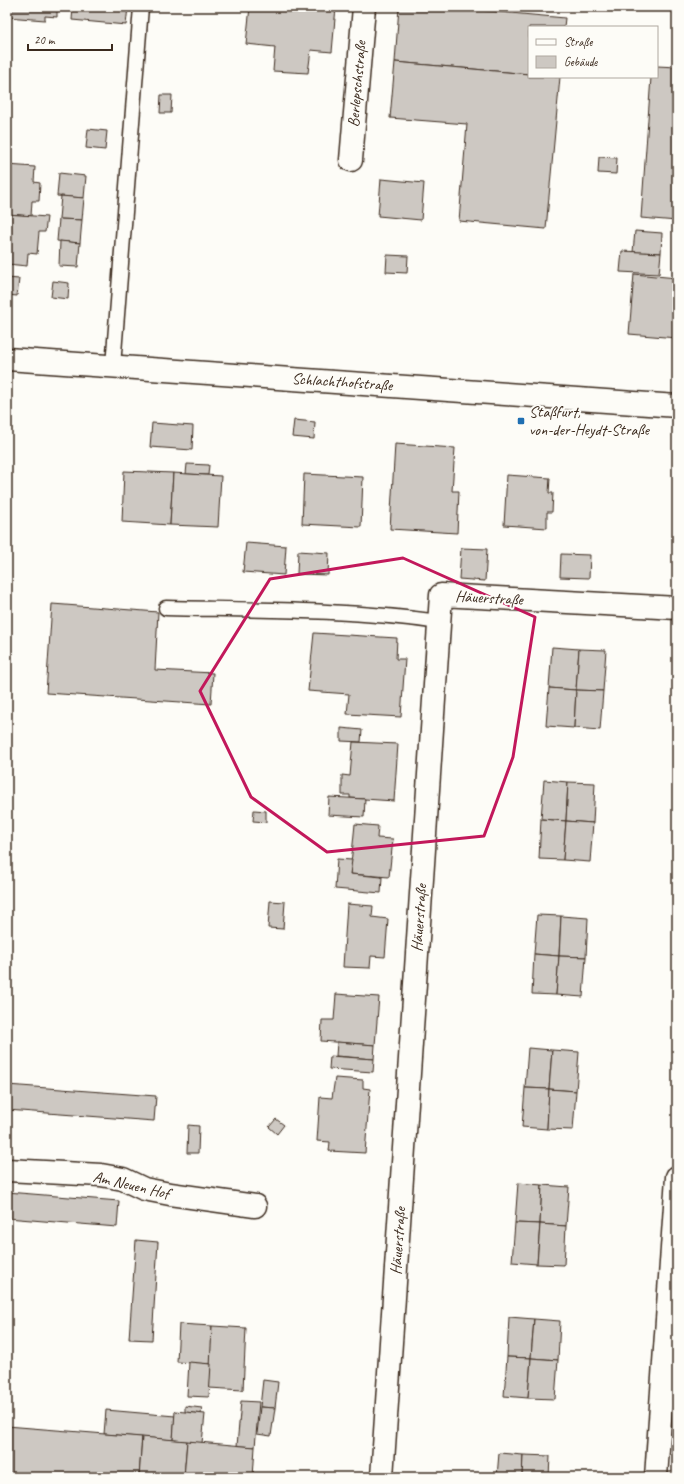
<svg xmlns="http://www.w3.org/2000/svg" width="684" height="1484" font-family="Caveat,sans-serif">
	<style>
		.building { fill: #cdc8c2; stroke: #3b2a1e }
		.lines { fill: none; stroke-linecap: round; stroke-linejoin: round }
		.lane-casing { stroke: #3b2a1e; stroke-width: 17 }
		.street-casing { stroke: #3b2a1e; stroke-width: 25 }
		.secondary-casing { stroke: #3b2a1e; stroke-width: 25 }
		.lane { stroke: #fdfcf7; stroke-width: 14 }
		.street { stroke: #fdfcf7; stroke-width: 22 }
		.secondary { stroke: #fdfcf7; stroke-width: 22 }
		.marked { fill: none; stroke: #c2185b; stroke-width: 3; stroke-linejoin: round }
		.poi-dot { fill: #1f6fb2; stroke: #fdfcf7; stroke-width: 1.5 }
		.labels { text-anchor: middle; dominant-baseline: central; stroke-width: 4; stroke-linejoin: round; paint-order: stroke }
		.street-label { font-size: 16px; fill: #3b2a1e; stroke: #fdfcf7 }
		.poi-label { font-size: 16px; fill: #3b2a1e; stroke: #fdfcf7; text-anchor: start }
	</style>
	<rect width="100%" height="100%" fill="#fdfcf7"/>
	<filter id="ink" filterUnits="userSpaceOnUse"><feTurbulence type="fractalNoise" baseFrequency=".025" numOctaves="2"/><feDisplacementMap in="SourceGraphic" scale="8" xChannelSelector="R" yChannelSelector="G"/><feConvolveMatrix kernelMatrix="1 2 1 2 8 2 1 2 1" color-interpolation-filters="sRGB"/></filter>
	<g filter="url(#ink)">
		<!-- building -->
		<g class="building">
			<polygon points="7,7 57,7 57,17 45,16 45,20 7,17"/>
			<polygon points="73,7 128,7 126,25 72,20"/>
			<polygon points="250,7 336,7 332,52 311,50 308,73 273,71 275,47 246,44"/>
			<polygon points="399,7 445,7 565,18 564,27 529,27 529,74 395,62"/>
			<polygon points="395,62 529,74 529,77 560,77 546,229 459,221 467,124 390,118"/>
			<polygon points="657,66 677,67 677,221 641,218 651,77 657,77"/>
			<polygon points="161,95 172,95 171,113 160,113"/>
			<polygon points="88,129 107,131 105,150 86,148"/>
			<polygon points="599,157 617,158 616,174 598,173"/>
			<polygon points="7,165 35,167 34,182 40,183 39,201 32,201 31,216 7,214"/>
			<polygon points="59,173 86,176 84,198 57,196"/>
			<polygon points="381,179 424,183 421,220 378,216"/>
			<polygon points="61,196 84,198 82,220 59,219"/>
			<polygon points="7,214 47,217 45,232 39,232 37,254 28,253 27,266 7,264"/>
			<polygon points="59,219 82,220 80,243 57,241"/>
			<polygon points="635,231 662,233 661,253 633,252"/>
			<polygon points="60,241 80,243 78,267 59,266"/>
			<polygon points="622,251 661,253 659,274 620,272"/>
			<polygon points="387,255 408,256 407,273 386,272"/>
			<polygon points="634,274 677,278 677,338 629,334"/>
			<polygon points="7,278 19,279 17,296 7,295"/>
			<polygon points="53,281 69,283 68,299 51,297"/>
			<polygon points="294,420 315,422 314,439 292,437"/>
			<polygon points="152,423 193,426 192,450 150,447"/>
			<polygon points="395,444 455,448 452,491 459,491 457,533 390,529"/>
			<polygon points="187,464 209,465 208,475 186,474"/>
			<polygon points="124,471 173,473 170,525 122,522"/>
			<polygon points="173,473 221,476 218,527 170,525"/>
			<polygon points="304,474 363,477 361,527 302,524"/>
			<polygon points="507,475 550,478 549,493 553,493 552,512 547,512 547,528 504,525"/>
			<polygon points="246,543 286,546 284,575 243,572"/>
			<polygon points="461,548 487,549 485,581 459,579"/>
			<polygon points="298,551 329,553 328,575 297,574"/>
			<polygon points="561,554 590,555 589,578 560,577"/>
			<polygon points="52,604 158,612 155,670 213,673 211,704 46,693"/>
			<polygon points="314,633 397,638 396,659 405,659 401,717 347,714 349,694 308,691"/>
			<polygon points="552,647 579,649 576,690 549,688"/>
			<polygon points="579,649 606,650 603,691 576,690"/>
			<polygon points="549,688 576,690 574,728 546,726"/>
			<polygon points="576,690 603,691 600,730 574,728"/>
			<polygon points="341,728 362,730 361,742 341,741"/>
			<polygon points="353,742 398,744 394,801 350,798 350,795 342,795 342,775 350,776"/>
			<polygon points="544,780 568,782 566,821 541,819"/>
			<polygon points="568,782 595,783 593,823 566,821"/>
			<polygon points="329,797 365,799 364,817 328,815"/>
			<polygon points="254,810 266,811 266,822 253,821"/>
			<polygon points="541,819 566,821 563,860 539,859"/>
			<polygon points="566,821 593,823 590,862 563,860"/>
			<polygon points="355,824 378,826 377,838 393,839 389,877 350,874"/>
			<polygon points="337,859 352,860 350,874 382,877 381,893 335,889"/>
			<polygon points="270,901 285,902 283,929 268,928"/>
			<polygon points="347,904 373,906 372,917 388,919 385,957 371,956 370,968 343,967"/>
			<polygon points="537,915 561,916 559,956 534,954"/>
			<polygon points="561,916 588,918 586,957 559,956"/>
			<polygon points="534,954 559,956 556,995 532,994"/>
			<polygon points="559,956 586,957 583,997 556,995"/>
			<polygon points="336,994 379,997 375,1045 321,1041 322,1020 334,1020"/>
			<polygon points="337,1042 375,1045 374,1059 336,1056"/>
			<polygon points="528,1048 552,1050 549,1089 525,1088"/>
			<polygon points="552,1050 579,1052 576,1091 549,1089"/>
			<polygon points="330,1056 374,1059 373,1072 329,1069"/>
			<polygon points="335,1078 363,1080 363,1088 370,1089 365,1153 329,1151 330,1142 317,1141 320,1097 332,1098"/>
			<polygon points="7,1085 156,1096 154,1121 7,1110"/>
			<polygon points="525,1088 549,1089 547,1129 522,1127"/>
			<polygon points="549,1089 576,1091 573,1130 547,1129"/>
			<polygon points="276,1119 284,1125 277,1134 269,1127"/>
			<polygon points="188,1125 199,1126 198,1153 187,1153"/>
			<polygon points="518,1183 542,1185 540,1224 515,1223"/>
			<polygon points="542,1185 569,1187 566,1226 540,1224"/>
			<polygon points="7,1192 119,1201 117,1227 7,1218"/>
			<polygon points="515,1223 540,1224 537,1264 512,1262"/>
			<polygon points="540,1224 566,1226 564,1265 537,1264"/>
			<polygon points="136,1240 158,1242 152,1340 129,1339"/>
			<polygon points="509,1317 534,1319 531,1358 507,1357"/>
			<polygon points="534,1319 560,1321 558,1360 531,1358"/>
			<polygon points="179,1324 212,1326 211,1364 177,1362"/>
			<polygon points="212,1326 246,1328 243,1390 209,1388"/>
			<polygon points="507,1357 531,1358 528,1398 504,1396"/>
			<polygon points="531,1358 558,1360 555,1399 528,1398"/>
			<polygon points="189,1362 211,1364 209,1397 187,1396"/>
			<polygon points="263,1380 278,1382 275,1408 260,1407"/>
			<polygon points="241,1401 259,1402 255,1447 237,1446"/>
			<polygon points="185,1406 202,1408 201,1414 185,1412"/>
			<polygon points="260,1407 275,1408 271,1436 257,1434"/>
			<polygon points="106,1410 175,1416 173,1440 104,1434"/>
			<polygon points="175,1411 205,1414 202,1443 173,1440"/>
			<polygon points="7,1426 142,1437 139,1477 7,1477"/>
			<polygon points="142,1437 187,1441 184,1477 139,1477"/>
			<polygon points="187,1441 255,1447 253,1477 184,1477"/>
			<polygon points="499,1453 523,1455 522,1477 497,1477"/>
			<polygon points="523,1455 550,1456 549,1477 522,1477"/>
		</g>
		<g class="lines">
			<defs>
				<g id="lane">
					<polyline points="113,366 141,7"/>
					<path d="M166,608C257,610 349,609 439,622"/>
				</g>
				<g id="street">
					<polyline points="351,160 364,7"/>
					<polyline points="7,1170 101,1175 123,1179 144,1189 170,1194 255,1206"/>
					<polyline points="382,1477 441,595 677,608"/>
					<polyline points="656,1477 677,1177"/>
				</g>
				<polyline id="secondary" points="7,359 677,406"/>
			</defs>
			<!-- lane casing -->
			<use href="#lane" class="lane-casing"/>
			<!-- street casing -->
			<use href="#street" class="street-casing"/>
			<!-- secondary casing -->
			<use href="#secondary" class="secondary-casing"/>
			<!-- lane -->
			<use href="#lane" class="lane"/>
			<!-- street -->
			<use href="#street" class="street"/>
			<!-- secondary -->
			<use href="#secondary" class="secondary"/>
		</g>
	</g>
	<!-- marked area -->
	<path class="marked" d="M403,558L535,617L513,757L484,836L327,852L251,797L200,691L270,579Z"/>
	<!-- markers -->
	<rect class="poi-dot" x="517" y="417" width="8" height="8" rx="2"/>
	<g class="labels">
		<!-- street labels -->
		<g class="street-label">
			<text transform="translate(357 84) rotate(-85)">Berlepschstraße</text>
			<text transform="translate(342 382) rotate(4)">Schlachthofstraße</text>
			<text transform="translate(489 598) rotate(3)">Häuerstraße</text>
			<text transform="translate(419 918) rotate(-86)">Häuerstraße</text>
			<text transform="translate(131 1185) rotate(13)">Am Neuen Hof</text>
			<text transform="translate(398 1241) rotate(-86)">Häuerstraße</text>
		</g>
		<!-- poi labels -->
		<g class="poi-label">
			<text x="529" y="412">Staßfurt,<tspan x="529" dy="18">von-der-Heydt-Straße</tspan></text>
		</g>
	</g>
	<!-- margin -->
	<rect width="684" height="1484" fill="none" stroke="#fdfcf7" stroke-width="24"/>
	<rect x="12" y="12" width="660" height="1460" fill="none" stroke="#3b2a1e" stroke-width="1.5" filter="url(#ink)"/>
	<!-- legend -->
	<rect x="528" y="26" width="130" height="52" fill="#fdfcf7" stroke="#afa8a0"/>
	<rect x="536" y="39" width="20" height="6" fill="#fdfcf7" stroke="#afa8a0"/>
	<text x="564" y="46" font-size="12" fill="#3b2a1e">Straße</text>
	<rect x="536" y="56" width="20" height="12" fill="#cdc8c2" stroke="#afa8a0"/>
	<text x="564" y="66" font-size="12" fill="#3b2a1e">Gebäude</text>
	<!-- scale -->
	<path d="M28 44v6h84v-6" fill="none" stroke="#3b2a1e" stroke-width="2"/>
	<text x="34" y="44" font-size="12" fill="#3b2a1e" stroke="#fdfcf7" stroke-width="3" paint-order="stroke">20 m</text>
</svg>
